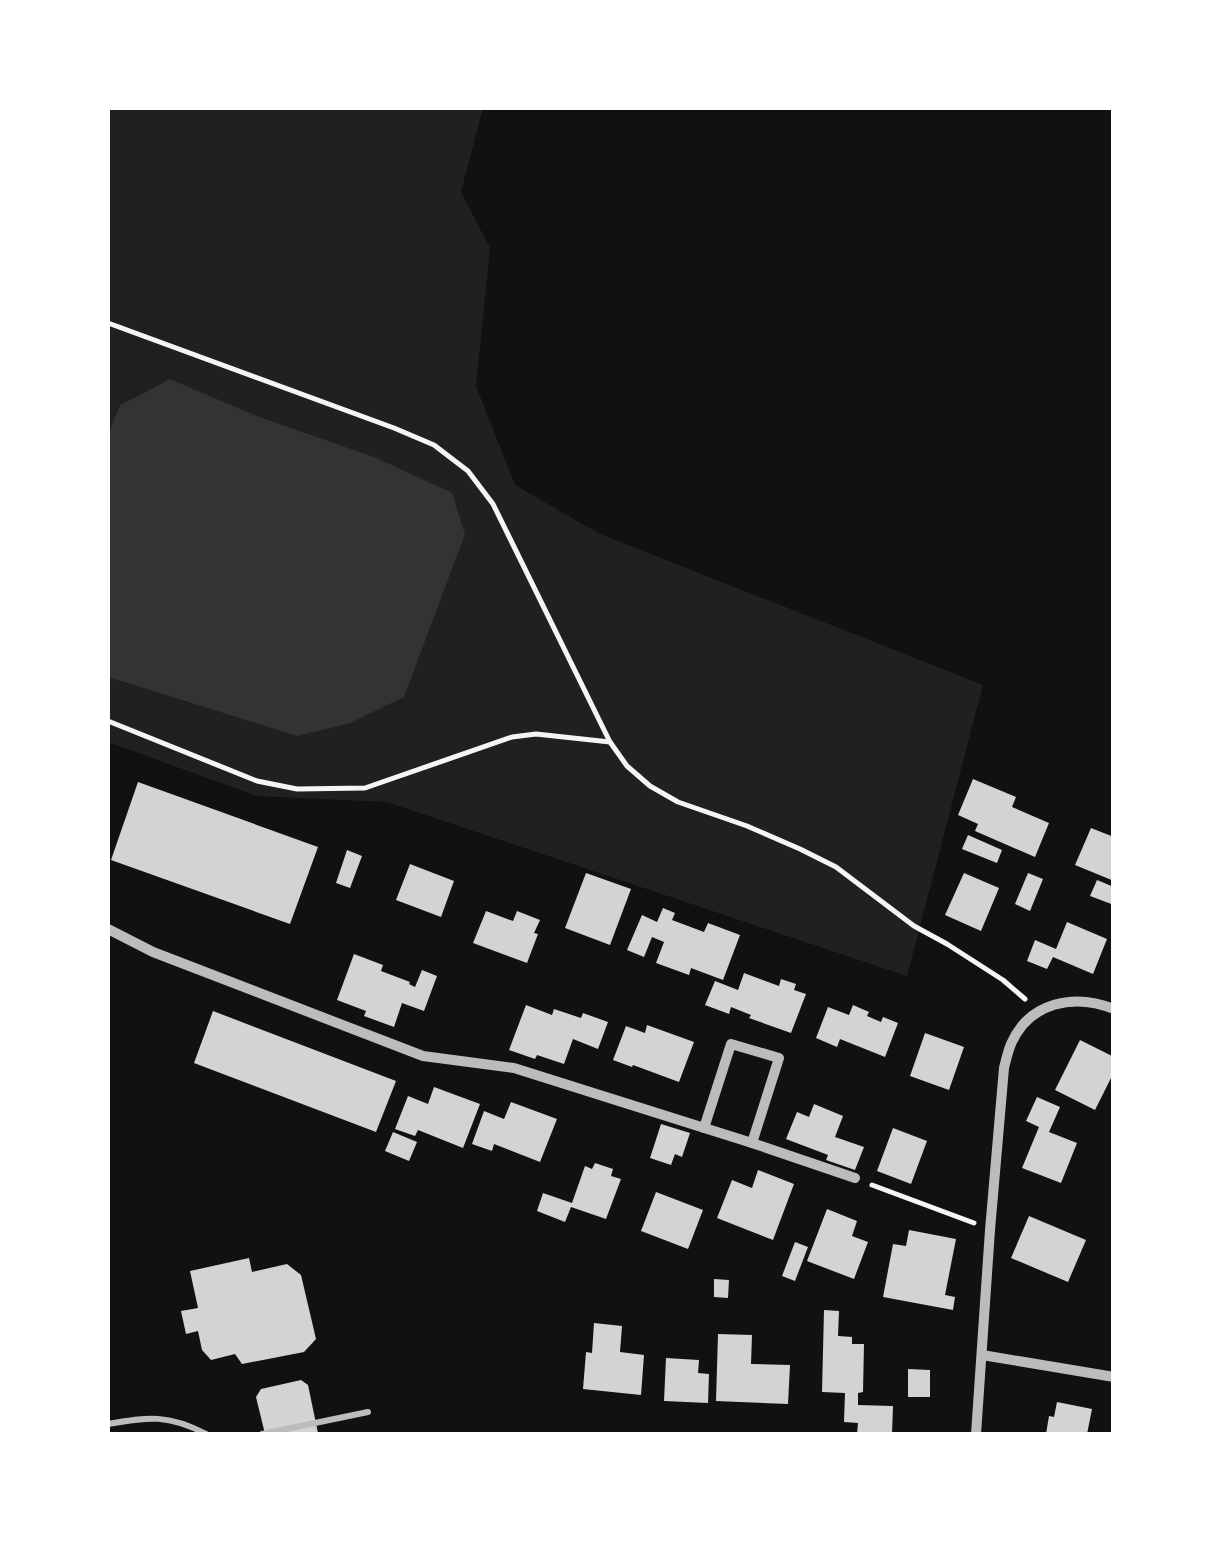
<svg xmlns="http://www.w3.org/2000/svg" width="1221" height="1542" font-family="'Roboto Condensed',sans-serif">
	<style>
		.green { fill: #202020 }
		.water { fill: #333 }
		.building { fill: #d3d3d3 }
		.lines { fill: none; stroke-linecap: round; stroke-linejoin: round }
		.path { stroke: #f5f5f5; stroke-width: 5 }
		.service { stroke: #bcbcbc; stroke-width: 6 }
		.minor { stroke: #bcbcbc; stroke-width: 10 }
	</style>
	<rect width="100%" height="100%" fill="#111"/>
	<!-- green -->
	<polygon class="green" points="108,108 483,108 461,192 490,248 476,386 515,485 600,534 983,685 907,976 387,802 257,796 108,742 108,677 297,736 465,534 451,493 377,458 257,416 170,379 121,404 108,434"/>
	<!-- water -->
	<polygon class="water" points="170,379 257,416 377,458 452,493 465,534 404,697 350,723 297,736 108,677 108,434 120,405"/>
	<!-- building -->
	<g class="building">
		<polygon points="973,779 1016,797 1012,807 1049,823 1035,857 975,831 978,824 958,815"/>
		<polygon points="138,782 318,847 290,924 111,860"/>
		<polygon points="1091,828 1114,837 1114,881 1075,865"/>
		<polygon points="968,835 1002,850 997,863 962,849"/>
		<polygon points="347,850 362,856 350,888 336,883"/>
		<polygon points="410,864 454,881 441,917 396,900"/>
		<polygon points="586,873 631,889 610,945 565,928"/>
		<polygon points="964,873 999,888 981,931 945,915"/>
		<polygon points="1028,873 1043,879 1030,911 1015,904"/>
		<polygon points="1097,880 1114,887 1114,905 1090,896"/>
		<polygon points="663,908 675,913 672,920 704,932 708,923 740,935 723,980 691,968 689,975 656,963 664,942 652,937 644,957 627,950 642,915 657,922"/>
		<polygon points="486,911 513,921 517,911 540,920 534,933 538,934 527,963 473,943"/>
		<polygon points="1067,922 1107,939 1093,974 1053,957 1047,969 1027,961 1035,940 1056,949"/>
		<polygon points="354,954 383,965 381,971 410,982 409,984 415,987 422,970 437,976 424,1011 402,1003 394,1027 364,1016 366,1011 337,1000"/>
		<polygon points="744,973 779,986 781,979 796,984 794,990 806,994 791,1033 749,1018 751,1015 731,1007 729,1014 705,1005 715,981 738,990"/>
		<polygon points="526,1005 552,1015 554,1009 581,1018 583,1013 608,1022 598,1049 573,1039 564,1064 537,1055 535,1059 509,1050"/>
		<polygon points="853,1005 869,1012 867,1016 881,1022 883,1017 898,1023 885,1057 840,1039 837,1047 816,1038 828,1007 849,1015"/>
		<polygon points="213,1011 396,1081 376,1132 194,1063"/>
		<polygon points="647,1025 694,1042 679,1082 633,1065 632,1067 613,1060 626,1026 645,1033"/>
		<polygon points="925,1033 964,1047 949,1090 910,1076"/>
		<polygon points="1080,1040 1114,1057 1114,1072 1095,1110 1055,1090"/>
		<polygon points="434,1087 480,1104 463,1148 418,1130 415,1136 395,1129 408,1096 428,1104"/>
		<polygon points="1037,1097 1060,1107 1049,1132 1077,1143 1061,1183 1022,1168 1039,1127 1026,1121"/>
		<polygon points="511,1102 557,1119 540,1162 494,1144 492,1151 472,1144 484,1111 504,1119"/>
		<polygon points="814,1104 843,1116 835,1137 864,1147 855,1170 826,1160 828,1155 786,1139 797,1112 809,1117"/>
		<polygon points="661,1124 690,1133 682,1157 675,1154 671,1165 650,1158"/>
		<polygon points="893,1128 927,1141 911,1184 877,1171"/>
		<polygon points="393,1132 417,1142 409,1161 385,1151"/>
		<polygon points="595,1163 613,1169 611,1176 621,1179 606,1219 571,1207 565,1222 537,1211 543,1193 572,1203 585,1166 592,1169"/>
		<polygon points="758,1170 794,1184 773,1240 717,1218 732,1180 752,1188"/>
		<polygon points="656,1192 703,1210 688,1249 641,1231"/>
		<polygon points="827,1209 857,1221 852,1236 868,1242 854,1279 807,1261"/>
		<polygon points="1029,1216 1086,1240 1068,1282 1011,1258"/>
		<polygon points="909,1230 956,1239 945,1295 955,1297 953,1310 883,1297 893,1244 906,1246"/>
		<polygon points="795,1242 808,1247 795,1281 782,1276"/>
		<polygon points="249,1258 252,1272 287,1264 301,1275 316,1339 304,1352 242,1364 235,1354 211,1360 202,1350 198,1331 186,1334 181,1311 198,1308 190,1271"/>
		<polygon points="714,1279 729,1280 728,1298 714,1297"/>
		<polygon points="824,1310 839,1311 838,1336 852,1337 852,1344 864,1344 863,1392 858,1393 858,1405 893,1406 892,1434 857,1434 858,1423 844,1422 845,1393 822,1392"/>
		<polygon points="594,1323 622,1326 620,1352 644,1355 641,1395 583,1389 586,1352 592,1353"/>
		<polygon points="718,1334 752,1335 751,1364 790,1365 788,1404 716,1401"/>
		<polygon points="666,1358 699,1360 698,1373 709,1374 708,1403 664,1401"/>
		<polygon points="908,1369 930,1370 930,1397 908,1397"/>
		<polygon points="301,1380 308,1385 318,1433 316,1434 265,1434 256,1397 261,1389"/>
		<polygon points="1057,1402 1092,1409 1087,1434 1046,1434 1049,1416 1054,1417"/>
	</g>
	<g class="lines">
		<!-- path -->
		<g class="path">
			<polyline points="108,323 394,428 434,445 468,471 493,504 610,742 627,766 650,786 678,802 747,826 800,849 836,867 914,926 947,944 1003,980 1025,999"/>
			<polyline points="108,721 257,781 297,789 365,788 512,737 536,734 610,742"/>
			<polyline points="872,1185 974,1223"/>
		</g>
		<!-- service -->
		<g class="service">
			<path d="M108,1424C149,1417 168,1414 206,1434"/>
			<polyline points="262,1434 368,1412"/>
		</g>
		<!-- minor -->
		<g class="minor">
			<polyline points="108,929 153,952 423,1056 514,1068 752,1143 855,1178"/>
			<polyline points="704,1128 731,1044 779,1058 752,1143"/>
			<polyline points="982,1355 1114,1377"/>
			<path d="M976,1434L990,1230L1004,1068C1006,1060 1008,1051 1011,1044C1029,1002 1074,993 1114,1009"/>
		</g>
	</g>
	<!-- border -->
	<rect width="1221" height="1542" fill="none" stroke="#ffffff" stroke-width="220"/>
</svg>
